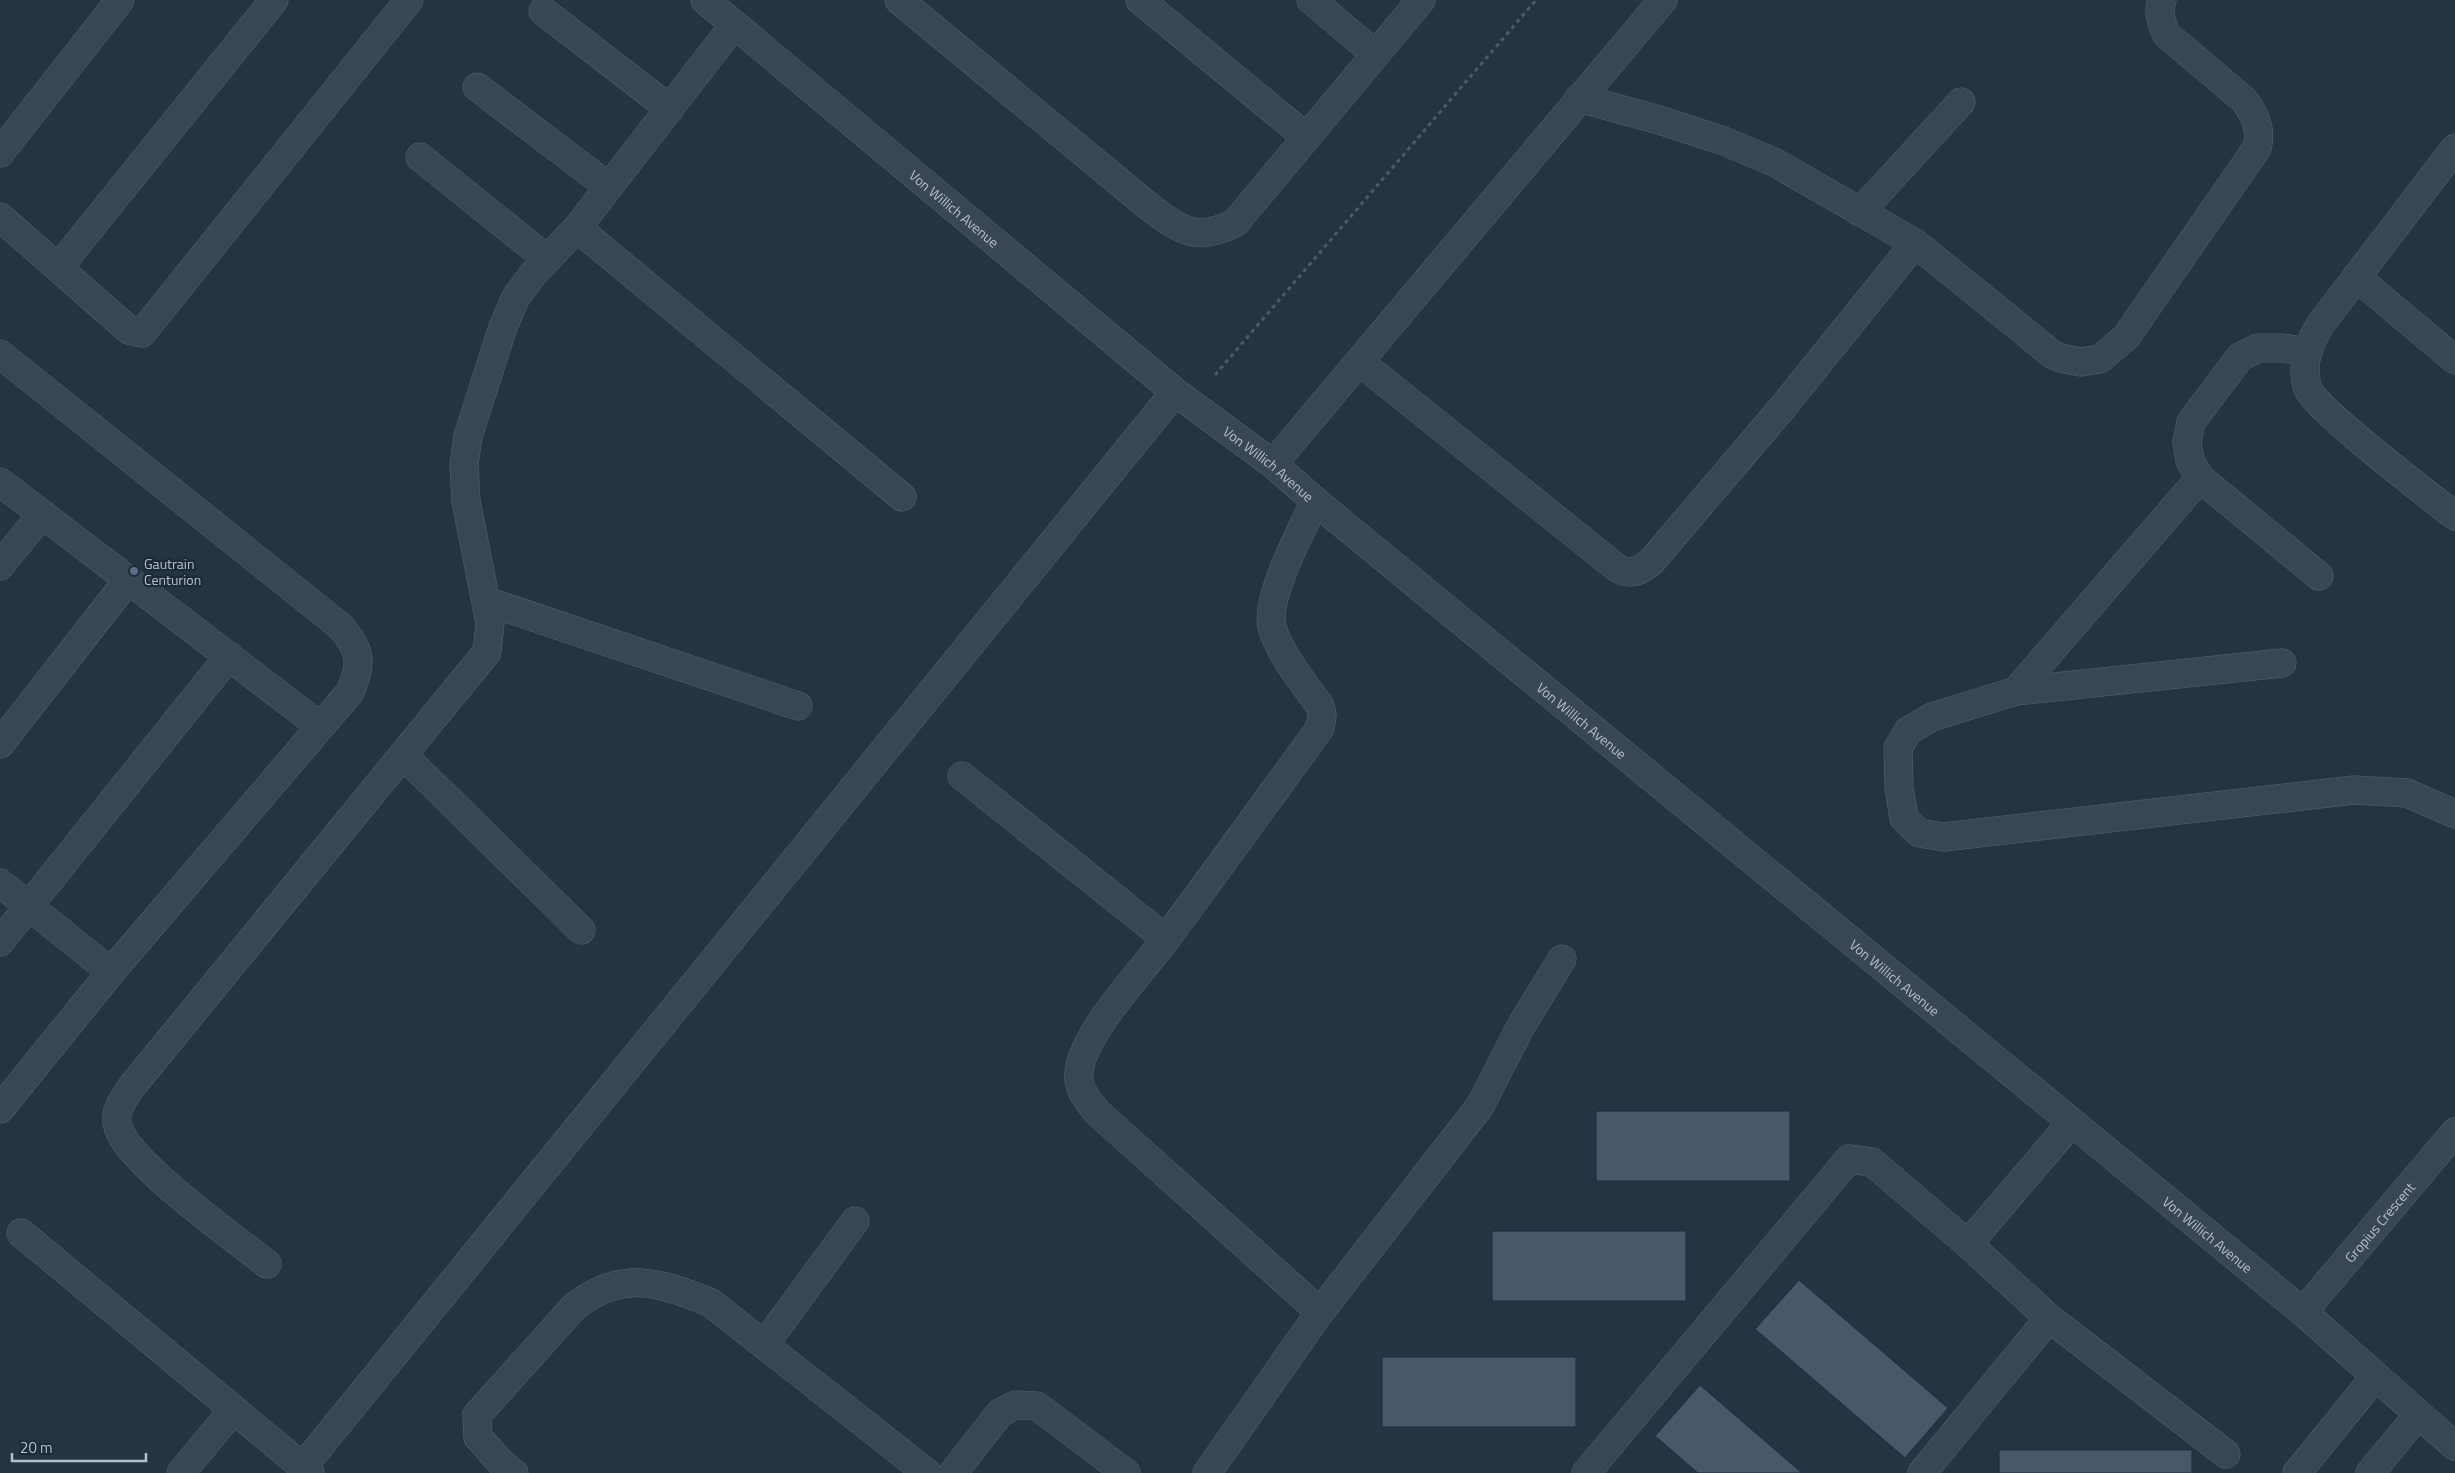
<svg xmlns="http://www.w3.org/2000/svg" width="2455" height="1473" font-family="'Titillium Web',sans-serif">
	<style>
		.building { fill: #48586a; stroke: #1f2d3a }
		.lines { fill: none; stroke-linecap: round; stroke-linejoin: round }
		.minor-casing { stroke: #576370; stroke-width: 29 }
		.path { stroke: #446061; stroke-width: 3; stroke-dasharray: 4 4; stroke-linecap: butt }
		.minor { stroke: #394653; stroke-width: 28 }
		.service-dot { fill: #5c6f8a; stroke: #1d2b38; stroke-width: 2 }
		.labels { text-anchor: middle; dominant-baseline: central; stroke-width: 4.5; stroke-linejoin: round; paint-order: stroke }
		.street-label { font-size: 14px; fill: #b6c0cd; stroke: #1d2b38 }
		.poi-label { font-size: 14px; fill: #b6c0cd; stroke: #1d2b38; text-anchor: start }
	</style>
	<rect width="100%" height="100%" fill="#243443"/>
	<!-- building -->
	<g class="building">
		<rect x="1596" y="1111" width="194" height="70"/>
		<rect x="1492" y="1231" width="194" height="70"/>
		<polygon points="1799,1280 1948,1408 1905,1458 1755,1329"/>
		<rect x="1382" y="1357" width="194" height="70"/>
		<polygon points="1700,1385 1802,1473 1698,1473 1655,1436"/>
		<rect x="1999" y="1450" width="193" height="23"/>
	</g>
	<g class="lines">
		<defs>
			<g id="minor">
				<path id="s1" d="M705,0L1175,392L1273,464L1315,501L2303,1312L2455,1446"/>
				<path d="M899,0L1147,205C1181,230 1194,243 1235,223L1421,0"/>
				<polyline points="1140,0 1306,137"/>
				<polyline points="1311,0 1375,54"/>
				<polyline points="543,11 670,109"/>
				<polyline points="477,87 609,187"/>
				<path d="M1579,98L1659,120L1724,141L1776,163L1915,243L2052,354L2060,358L2081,362L2100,359L2126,337L2257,148C2262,129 2255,115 2244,100L2167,35C2162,24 2157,12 2162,0"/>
				<path d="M2455,148L2320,325C2309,344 2301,363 2307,386C2312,407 2431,497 2455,516"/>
				<polyline points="0,153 120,0"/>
				<polyline points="420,157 547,259"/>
				<polyline points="1860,212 1961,102"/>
				<polyline points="0,217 129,330 142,333 409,0"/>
				<polyline points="577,228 902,497"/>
				<polyline points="58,268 274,0"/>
				<polyline points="2356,277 2455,360"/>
				<path d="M0,354L340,626C361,651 363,662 350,692L111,972L0,1109"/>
				<path d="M1360,362L1617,568C1630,576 1640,571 1651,562L1783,407L1915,243"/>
				<polyline points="1273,464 1663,0"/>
				<polyline points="2200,478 2190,461 2187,442 2191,422 2240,357 2258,348 2283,348 2308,352"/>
				<polyline points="0,482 320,726"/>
				<path d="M1315,501C1302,530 1265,597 1272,627C1279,653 1305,685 1320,706L1322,715L1320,728C1269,798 1218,869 1166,939C1142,971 1088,1028 1080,1066C1075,1086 1086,1099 1098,1113L1320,1312"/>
				<polyline points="0,566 42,514"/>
				<polyline points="2319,576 2200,478 2016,691 1932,717 1908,731 1898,748 1899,788 1904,818 1919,833 1944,837 2354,790 2407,793 2455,814"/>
				<polyline points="486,601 798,706"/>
				<polyline points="2016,691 2282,663"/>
				<polyline points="0,744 128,580"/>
				<polyline points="403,755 581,930"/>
				<polyline points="962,776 1166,939"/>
				<polyline points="0,883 111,972"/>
				<polyline points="0,942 229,656"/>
				<polyline points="21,1233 310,1473"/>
				<polyline points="1968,1244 2072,1122"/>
				<path d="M267,1264C234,1237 128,1163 118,1127C113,1111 124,1098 133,1085L487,652L490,623L466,501L464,464L468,436L503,327L516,297L534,273L577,228L734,25"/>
				<path id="s2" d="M2303,1312L2455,1132"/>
				<polyline points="2049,1318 2226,1454"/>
				<polyline points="765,1344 855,1221"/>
				<polyline points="302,1468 1175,392"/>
				<polyline points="181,1473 233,1410"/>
				<path d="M514,1473L502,1464L478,1437L477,1415L574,1307C622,1269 659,1282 711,1303L927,1473"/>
				<polyline points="953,1473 1000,1413 1015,1405 1037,1406 1126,1473"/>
				<polyline points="1207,1473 1320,1312 1480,1106 1521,1026 1562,959"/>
				<polyline points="1586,1473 1849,1159 1872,1162 1968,1244 2049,1318 1922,1473"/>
				<polyline points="2297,1473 2375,1377"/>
				<polyline points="2370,1473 2418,1415"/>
			</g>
		</defs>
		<!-- minor casing -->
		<use href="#minor" class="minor-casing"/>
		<!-- path -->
		<polyline class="path" points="1215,375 1536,0"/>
		<!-- minor -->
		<use href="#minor" class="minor"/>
	</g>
	<!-- markers -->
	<circle class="service-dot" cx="134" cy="571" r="5"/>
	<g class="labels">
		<!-- street labels -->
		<g class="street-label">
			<text stroke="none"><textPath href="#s1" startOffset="325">Von Willich Avenue</textPath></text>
			<text stroke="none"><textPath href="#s1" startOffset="730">Von Willich Avenue</textPath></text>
			<text stroke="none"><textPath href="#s1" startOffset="1135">Von Willich Avenue</textPath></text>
			<text stroke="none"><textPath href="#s1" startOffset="1540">Von Willich Avenue</textPath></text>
			<text stroke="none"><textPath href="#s2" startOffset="118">Gropius Crescent</textPath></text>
			<text stroke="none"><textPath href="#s1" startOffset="1945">Von Willich Avenue</textPath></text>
		</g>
		<!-- poi labels -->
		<g class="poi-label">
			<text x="144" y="563">Gautrain<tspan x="144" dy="16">Centurion</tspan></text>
		</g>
	</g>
	<!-- scale -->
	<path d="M12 1453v8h134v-8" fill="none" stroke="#b6c0cd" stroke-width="2.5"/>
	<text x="20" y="1453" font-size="15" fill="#b6c0cd" stroke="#1d2b38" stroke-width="4" paint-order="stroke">20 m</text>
</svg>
